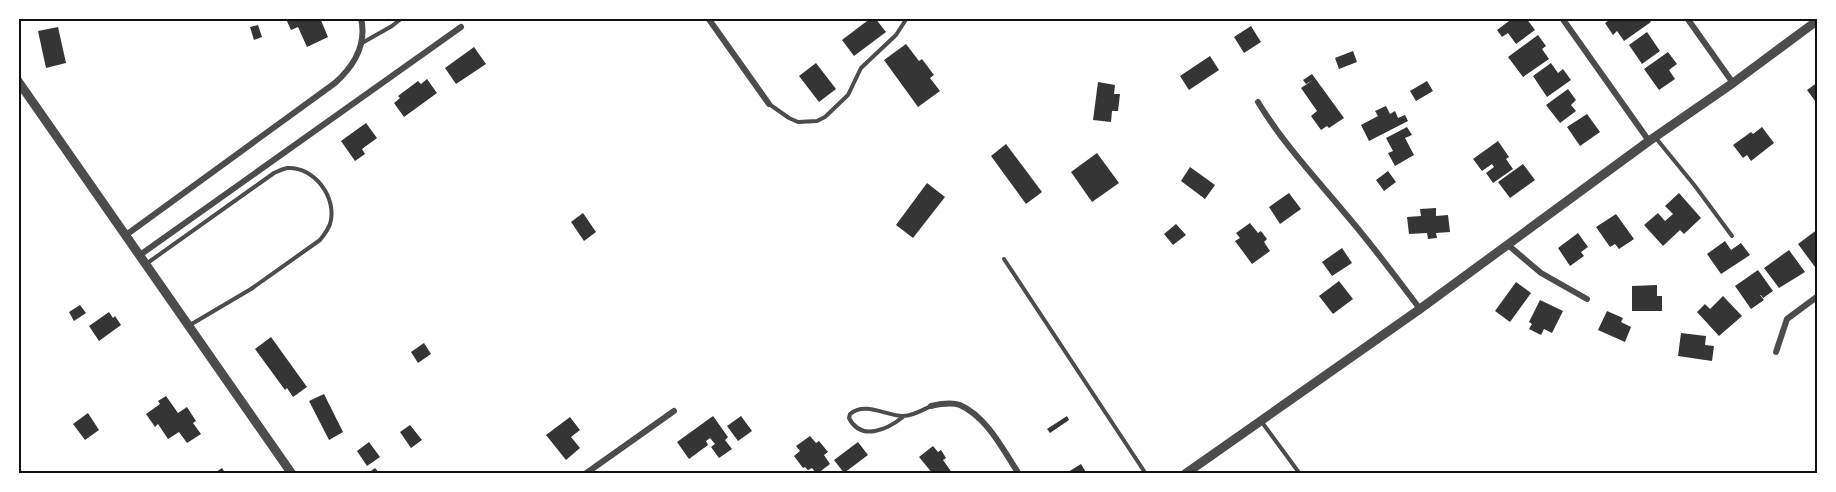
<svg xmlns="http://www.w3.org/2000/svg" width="1836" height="492" font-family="'Golos Text',sans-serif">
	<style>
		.building { fill: #353535 }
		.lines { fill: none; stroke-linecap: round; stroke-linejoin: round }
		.service { stroke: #4c4c4c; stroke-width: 4 }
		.minor { stroke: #4c4c4c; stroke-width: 6 }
		.tertiary { stroke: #4c4c4c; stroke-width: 9 }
		.neatline { fill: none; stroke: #111; stroke-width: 2 }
	</style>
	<rect width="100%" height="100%" fill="#fff"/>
	<!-- building -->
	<g class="building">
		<polygon points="288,18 320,18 328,37 307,47 298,27 291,30 286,19"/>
		<polygon points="871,18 875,18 886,32 854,56 842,40"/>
		<polygon points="1513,18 1526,18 1535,30 1516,44 1508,33 1502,37 1497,30"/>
		<polygon points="1612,18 1648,18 1651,22 1624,41 1617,31 1613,35 1605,23"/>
		<polygon points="258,25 262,37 254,40 250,27"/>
		<polygon points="1251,26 1261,42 1244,53 1234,37"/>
		<polygon points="58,27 66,63 46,68 38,31"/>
		<polygon points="1647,32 1660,51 1642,64 1629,45"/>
		<polygon points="1538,35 1546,46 1542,49 1549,59 1523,77 1508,57"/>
		<polygon points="906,44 919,61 922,59 934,75 930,78 940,91 918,107 884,60"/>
		<polygon points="474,47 486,64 456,84 445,68"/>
		<polygon points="1353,51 1357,62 1339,69 1335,58"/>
		<polygon points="1668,52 1677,64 1669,70 1675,79 1659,90 1644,69"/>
		<polygon points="1210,56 1219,70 1189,90 1180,76"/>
		<polygon points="816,63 836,89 819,102 799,76"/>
		<polygon points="1551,63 1558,73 1563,69 1571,80 1547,97 1533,76"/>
		<polygon points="1312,74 1344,118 1329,128 1327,126 1321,130 1311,116 1317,111 1301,88 1313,80 1306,84 1303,80"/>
		<polygon points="427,79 437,93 404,117 394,103 400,98 398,96 418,81 421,84"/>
		<polygon points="1427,81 1433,91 1416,101 1410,91"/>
		<polygon points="1098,82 1115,85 1114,94 1120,94 1118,111 1112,111 1111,122 1093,120"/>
		<polygon points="1818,82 1818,105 1807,90"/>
		<polygon points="1568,89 1576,100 1571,105 1576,111 1560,123 1546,105"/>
		<polygon points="1386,106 1390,114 1395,111 1398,118 1405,115 1408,121 1369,141 1361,125 1378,116 1375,111"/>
		<polygon points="1587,114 1600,132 1580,146 1567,127"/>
		<polygon points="366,123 377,138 362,149 365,154 355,161 341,141"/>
		<polygon points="1407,127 1412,135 1405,138 1414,155 1395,166 1388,153 1393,151 1386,138"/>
		<polygon points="1762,127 1774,143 1751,161 1747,155 1743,158 1733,145 1751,132 1753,134"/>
		<polygon points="1498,141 1509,157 1506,159 1513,169 1493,183 1486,173 1494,167 1492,164 1482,171 1473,159"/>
		<polygon points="1006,144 1042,192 1026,204 991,156"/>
		<polygon points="1097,153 1119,183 1092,202 1071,172"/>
		<polygon points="1523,164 1535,180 1510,198 1498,182"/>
		<polygon points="1190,167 1215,185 1205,199 1181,181"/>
		<polygon points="1388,171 1396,182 1384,191 1376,180"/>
		<polygon points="927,183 945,197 913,238 896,225"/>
		<polygon points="1289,193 1301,209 1280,224 1269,207"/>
		<polygon points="1679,193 1701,218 1684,234 1680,230 1663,246 1644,225 1658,213 1665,221 1673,214 1665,206"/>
		<polygon points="1436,208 1436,216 1448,215 1450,232 1436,233 1437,238 1428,239 1427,233 1409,234 1407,217 1421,216 1420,209"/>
		<polygon points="583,213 596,232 584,241 571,222"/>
		<polygon points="1616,214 1634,239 1619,249 1615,244 1610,247 1596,227"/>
		<polygon points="1250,223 1258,233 1261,231 1267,239 1264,242 1270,251 1252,264 1235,241 1240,238 1236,233"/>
		<polygon points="1176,224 1186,235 1173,245 1164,234"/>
		<polygon points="1818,229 1818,265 1815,267 1798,244"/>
		<polygon points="1578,233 1588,247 1581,252 1584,256 1570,266 1558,248"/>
		<polygon points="1725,241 1731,250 1741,243 1750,255 1721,274 1707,254"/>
		<polygon points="1342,248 1352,263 1332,276 1322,262"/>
		<polygon points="1789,250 1805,272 1779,288 1764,268"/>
		<polygon points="1758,270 1773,291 1763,298 1761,295 1760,295 1764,300 1751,309 1735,286"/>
		<polygon points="1339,281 1353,299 1333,314 1319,296"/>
		<polygon points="1516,282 1531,293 1510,322 1495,311"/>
		<polygon points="1657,285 1657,296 1662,296 1662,311 1632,311 1632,286"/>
		<polygon points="1723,296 1742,316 1719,336 1697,312 1705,304 1710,309"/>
		<polygon points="1540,300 1563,311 1552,333 1544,329 1541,335 1529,329 1532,324 1529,322"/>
		<polygon points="80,305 86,313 74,321 69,312"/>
		<polygon points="1607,311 1623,318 1621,322 1631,327 1625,342 1598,330"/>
		<polygon points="109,312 113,318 115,316 121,325 99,341 89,326"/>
		<polygon points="1681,333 1706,336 1705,345 1714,346 1712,361 1678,356"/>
		<polygon points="271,337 307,387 293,397 287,388 285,390 255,349"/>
		<polygon points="424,343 431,354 418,363 411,352"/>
		<polygon points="324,394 343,432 329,440 309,401"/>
		<polygon points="166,396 178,413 187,407 196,421 193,423 201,434 187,443 179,432 168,439 158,424 155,427 146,414 160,404 158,401"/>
		<polygon points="88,413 99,430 85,440 73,424"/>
		<polygon points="713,416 728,437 725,440 732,449 719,458 711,447 715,444 710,438 706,441 708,445 689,459 677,442"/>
		<polygon points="741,416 752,431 738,441 727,426"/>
		<polygon points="1067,416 1069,420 1050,433 1047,429"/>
		<polygon points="570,417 580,430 571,437 580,448 566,460 546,435"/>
		<polygon points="410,425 422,440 411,448 400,432"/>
		<polygon points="810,436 816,443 819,441 828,452 824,455 830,464 817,474 812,468 808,470 805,467 803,468 794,456 800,451 796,446"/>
		<polygon points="369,442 380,457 367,466 357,451"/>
		<polygon points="858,442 868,455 844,473 834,460"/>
		<polygon points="933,446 938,452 941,450 946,458 943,460 953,474 933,474 919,457"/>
		<polygon points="1081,464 1087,474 1065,474"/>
		<polygon points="222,468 226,474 213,474"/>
		<polygon points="375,468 380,474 367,474"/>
	</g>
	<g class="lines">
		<!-- service -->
		<g class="service">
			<polyline points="362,43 392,26 402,18"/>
			<polyline points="769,104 789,118 798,122 817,121 825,117 848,95 861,68 896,35 907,18"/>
			<polyline points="1655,137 1695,186 1732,236"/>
			<polyline points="1004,259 1146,474"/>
			<path d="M146,264L274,173C278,171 283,169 287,168C314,166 338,198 330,224C328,230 324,235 320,240L251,289L190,325"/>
			<path d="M903,417C888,429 861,442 849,418L850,414C865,401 886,416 903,416C912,416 923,410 931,406"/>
			<polyline points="1261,421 1300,474"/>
		</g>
		<!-- minor -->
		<g class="minor">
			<polyline points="708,18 769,104"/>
			<polyline points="1562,18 1649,141"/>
			<polyline points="1687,18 1733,83"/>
			<path d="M1258,102C1282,142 1313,175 1343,211C1370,242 1395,276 1420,309"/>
			<path d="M126,235L335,83C354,66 367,44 361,18"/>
			<polyline points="1508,245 1541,273 1587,299"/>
			<polyline points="140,255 461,27"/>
			<polyline points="1776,352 1787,319 1818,296"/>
			<path d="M931,406C940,404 951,402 960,405C987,417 1003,450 1019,474"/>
			<polyline points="585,474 674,411"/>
		</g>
		<!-- tertiary -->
		<g class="tertiary">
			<polyline points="18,81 292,474"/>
			<polyline points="1185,474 1420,309 1649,141 1733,83 1818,20"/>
		</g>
	</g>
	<!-- border -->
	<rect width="1836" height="492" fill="none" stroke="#ffffff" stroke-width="39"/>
	<rect x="20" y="20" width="1796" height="452" class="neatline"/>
</svg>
